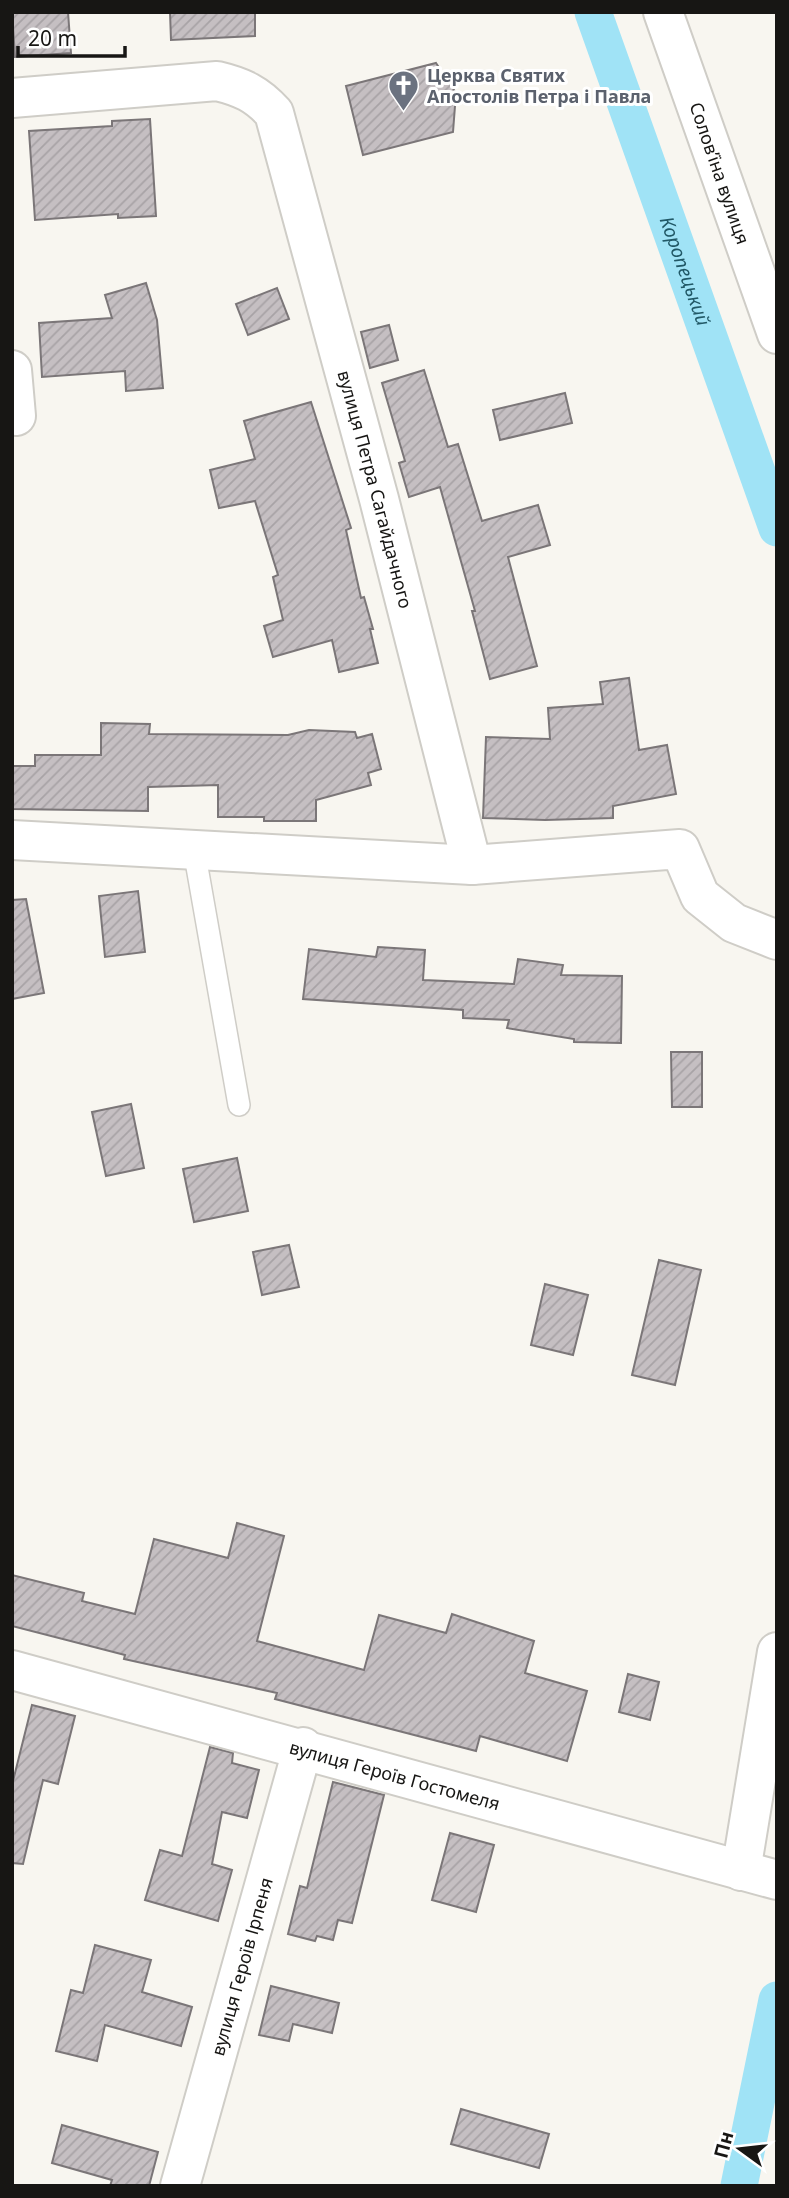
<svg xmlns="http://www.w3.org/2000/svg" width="789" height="2198" font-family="'Noto Sans',sans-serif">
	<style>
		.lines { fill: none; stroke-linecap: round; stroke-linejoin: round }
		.canal { stroke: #a0e3f6; stroke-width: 37 }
		.building { fill: url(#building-hatch); stroke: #7b7678; stroke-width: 2 }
		.service-casing { stroke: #cfcdc7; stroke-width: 24 }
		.minor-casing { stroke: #cfcdc7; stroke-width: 42 }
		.service { stroke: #fff; stroke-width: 21 }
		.minor { stroke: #fff; stroke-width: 38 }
		.labels { text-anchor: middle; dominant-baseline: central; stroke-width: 6; stroke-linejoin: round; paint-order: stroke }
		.worship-label { font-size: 18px; font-weight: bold; fill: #5b616d; stroke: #fff; text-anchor: start }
		.street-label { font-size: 18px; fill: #171614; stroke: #fff }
		.water-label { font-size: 19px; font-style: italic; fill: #215866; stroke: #fff }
	</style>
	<defs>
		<pattern id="building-hatch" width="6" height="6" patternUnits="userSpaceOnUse" patternTransform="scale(1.75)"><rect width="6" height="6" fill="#c5bfc2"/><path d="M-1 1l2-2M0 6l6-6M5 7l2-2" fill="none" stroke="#a8a3a6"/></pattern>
	</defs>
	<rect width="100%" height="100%" fill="#f8f6f0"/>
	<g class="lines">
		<!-- canal -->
		<g class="canal">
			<path id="s1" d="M593,12L777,528"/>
			<polyline points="739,2186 777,2000"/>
		</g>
	</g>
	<!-- building -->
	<g class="building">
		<polygon points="12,12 68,12 71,53 15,57"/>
		<polygon points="170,12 255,12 255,36 171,40"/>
		<polygon points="436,63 456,93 453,132 363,155 346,86"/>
		<polygon points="150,119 156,216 118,218 118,214 35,220 29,131 112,126 112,121"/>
		<polygon points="146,283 157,320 163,388 126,391 125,371 42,377 39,323 112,318 105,295"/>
		<polygon points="277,288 289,319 248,335 236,304"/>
		<polygon points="389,325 398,360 370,368 361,332"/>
		<polygon points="424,370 448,447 458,444 482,521 538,505 550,545 508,557 537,666 490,679 472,611 475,611 440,487 409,497 399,463 405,461 382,383"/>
		<polygon points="565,393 572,423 500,440 493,410"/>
		<polygon points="311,402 351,528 346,530 361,598 364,597 373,629 370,629 378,663 339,672 332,640 273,657 264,626 283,620 273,577 278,575 255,501 219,508 210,470 255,459 244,421"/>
		<polygon points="629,678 639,750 667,745 676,794 613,806 613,818 545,820 483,818 486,737 550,739 548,708 603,704 600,682"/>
		<polygon points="101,723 150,724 149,734 288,735 309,730 355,732 357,738 372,734 381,769 368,773 371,785 316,800 316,821 264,821 264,817 218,817 218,785 148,787 148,811 12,809 12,766 35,766 35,755 101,755"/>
		<polygon points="138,891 145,952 105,957 99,896"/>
		<polygon points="26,899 44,993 12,999 12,900"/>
		<polygon points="378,947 425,950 423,980 514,984 518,959 563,965 561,975 622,976 621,1043 574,1042 574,1039 507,1028 509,1020 463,1018 463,1010 303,999 309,949 376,957"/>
		<polygon points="671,1052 702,1052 702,1107 672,1107"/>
		<polygon points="131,1104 144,1168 106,1176 92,1112"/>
		<polygon points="237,1158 248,1211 194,1222 183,1169"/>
		<polygon points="289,1245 299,1287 262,1295 253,1252"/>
		<polygon points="659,1260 701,1270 675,1385 632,1375"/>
		<polygon points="545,1284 588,1295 573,1355 531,1345"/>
		<polygon points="237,1523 284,1536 257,1641 364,1670 379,1615 446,1633 452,1614 534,1641 525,1673 587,1691 567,1761 480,1736 476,1751 275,1699 277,1693 124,1659 125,1655 12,1626 12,1575 84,1593 82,1601 135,1614 154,1539 228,1558"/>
		<polygon points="628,1674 659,1682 650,1720 619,1712"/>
		<polygon points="32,1705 75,1716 58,1784 43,1780 23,1864 12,1863 12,1785"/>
		<polygon points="210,1747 233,1753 232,1763 259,1770 247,1818 222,1812 212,1864 232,1870 218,1921 145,1900 160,1850 182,1856"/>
		<polygon points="333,1782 384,1795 352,1923 338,1920 333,1940 317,1936 315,1941 288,1934 300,1886 307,1888"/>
		<polygon points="450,1833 494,1845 476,1912 432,1900"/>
		<polygon points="95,1945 151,1960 142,1992 192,2007 181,2046 105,2025 97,2061 56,2051 71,1990 83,1993"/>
		<polygon points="271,1986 339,2003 332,2033 293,2024 289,2041 259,2035"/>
		<polygon points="461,2109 549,2134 539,2168 451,2144"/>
		<polygon points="62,2125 158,2152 149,2186 110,2186 112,2180 52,2163"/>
	</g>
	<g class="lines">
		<defs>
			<polyline id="service" points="194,850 239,1105"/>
			<g id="minor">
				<polyline points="663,12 777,334"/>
				<path id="s2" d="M12,98L217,81C242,87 257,94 274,113L379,499L472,865"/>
				<polyline points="12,370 16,416"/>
				<polyline points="12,840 472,865 680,849 700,896 734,923 777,940"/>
				<path id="s3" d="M12,1670L777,1880"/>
				<polyline points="741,1871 777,1652"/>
				<path id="s4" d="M180,2186L303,1747"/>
			</g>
		</defs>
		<!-- service casing -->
		<use href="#service" class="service-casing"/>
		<!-- minor casing -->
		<use href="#minor" class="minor-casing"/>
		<!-- service -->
		<use href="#service" class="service"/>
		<!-- minor -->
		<use href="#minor" class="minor"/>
	</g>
	<!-- icons -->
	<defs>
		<symbol id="church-pin" viewBox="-11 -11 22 30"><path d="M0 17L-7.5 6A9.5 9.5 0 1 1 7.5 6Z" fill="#6b7280" stroke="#fff"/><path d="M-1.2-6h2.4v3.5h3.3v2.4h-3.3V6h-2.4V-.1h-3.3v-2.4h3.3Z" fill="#fff"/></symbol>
	</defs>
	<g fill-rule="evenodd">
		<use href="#church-pin" x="386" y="68" width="35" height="47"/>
	</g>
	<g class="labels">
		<!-- worship labels -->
		<g class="worship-label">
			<text x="427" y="75">Церква Святих<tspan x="427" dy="21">Апостолів Петра і Павла</tspan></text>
		</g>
		<!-- street labels -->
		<g class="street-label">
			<text transform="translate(720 173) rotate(71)">Соловʼїна вулиця</text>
			<text stroke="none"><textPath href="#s2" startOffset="662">вулиця Петра Сагайдачного</textPath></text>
			<text stroke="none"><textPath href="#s3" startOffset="397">вулиця Героїв Гостомеля</textPath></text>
			<text stroke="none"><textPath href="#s4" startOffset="228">вулиця Героїв Ірпеня</textPath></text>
		</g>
		<!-- water labels -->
		<g class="water-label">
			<text stroke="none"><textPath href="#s1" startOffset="275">Коропецький</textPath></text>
		</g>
	</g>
	<!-- border -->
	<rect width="789" height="2198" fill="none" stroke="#171614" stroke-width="28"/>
	<!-- north arrow -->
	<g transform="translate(740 2149) rotate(285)" stroke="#ffffff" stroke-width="5" paint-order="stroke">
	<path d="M0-5L12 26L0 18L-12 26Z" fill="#171614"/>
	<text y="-10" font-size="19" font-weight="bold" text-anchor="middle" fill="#171614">Пн</text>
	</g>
	<!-- scale -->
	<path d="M18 46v10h107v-10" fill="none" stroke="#171614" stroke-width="3.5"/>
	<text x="28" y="46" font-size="21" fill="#171614" stroke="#ffffff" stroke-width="5" paint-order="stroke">20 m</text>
</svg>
